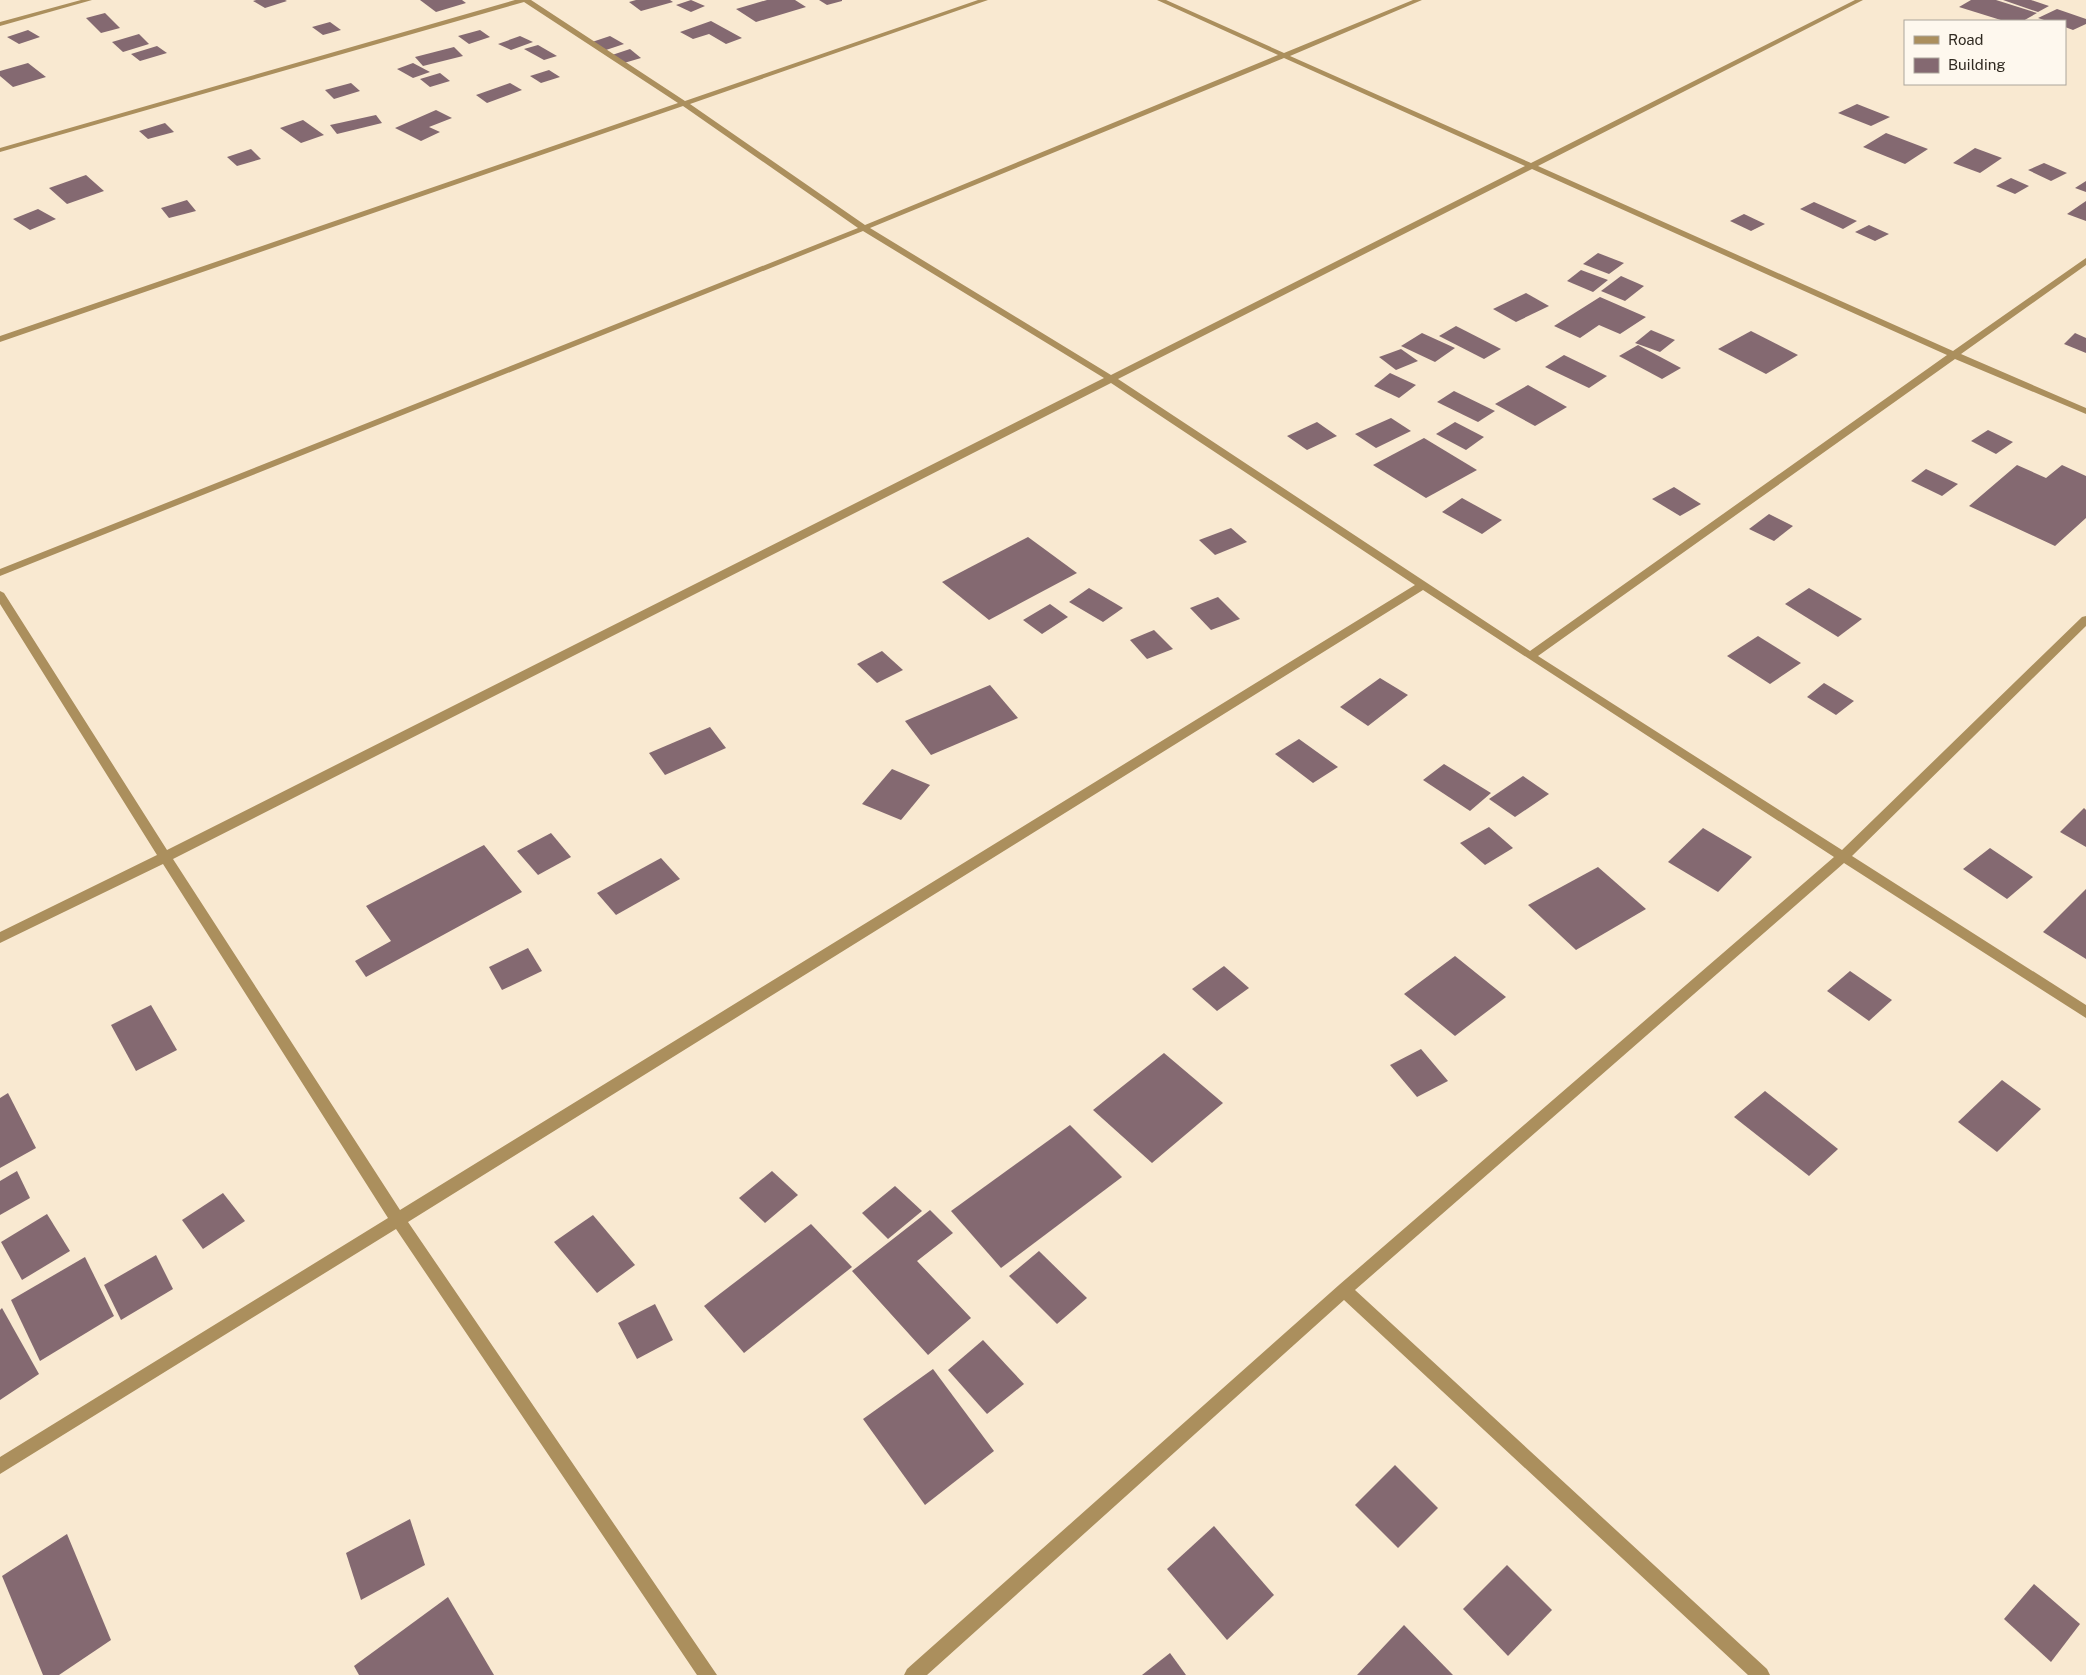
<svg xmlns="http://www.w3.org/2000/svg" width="2086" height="1675" font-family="'Public Sans',sans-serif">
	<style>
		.building { fill: #846971 }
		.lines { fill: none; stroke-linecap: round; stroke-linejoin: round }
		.street { fill: #ab8f5d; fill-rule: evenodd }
	</style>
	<rect width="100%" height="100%" fill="#f9e9d1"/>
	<!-- building -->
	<g class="building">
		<polygon points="256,0 285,0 287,1 265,8 253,1"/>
		<polygon points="420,0 462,0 466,3 436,12"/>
		<polygon points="636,0 670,0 673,2 641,11 629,2"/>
		<polygon points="691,0 705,6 691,12 676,5"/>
		<polygon points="767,0 795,0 806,7 756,22 736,9"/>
		<polygon points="819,0 842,0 842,1 827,5"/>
		<polygon points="1971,0 1996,0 2037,13 2023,21 2004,21 1959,7"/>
		<polygon points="2003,0 2031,0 2049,6 2038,12"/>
		<polygon points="2057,9 2086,19 2086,24 2073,30 2065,27 2065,21 2047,21 2038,18"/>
		<polygon points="105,13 120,28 101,33 86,18"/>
		<polygon points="711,21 742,38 726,44 709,34 693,39 680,32"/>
		<polygon points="330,22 341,30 323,35 312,27"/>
		<polygon points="28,30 40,37 19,44 7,37"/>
		<polygon points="480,30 490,37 469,44 458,36"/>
		<polygon points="139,34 149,44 123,52 112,42"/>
		<polygon points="520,36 533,42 511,50 498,44"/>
		<polygon points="610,36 624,44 606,50 592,42"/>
		<polygon points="538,45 557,56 544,60 524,49"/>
		<polygon points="157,46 167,53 140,61 131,54"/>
		<polygon points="454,47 463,56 423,66 415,57"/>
		<polygon points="630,49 641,58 624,63 612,55"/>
		<polygon points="28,63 46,77 13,87 0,76 0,71"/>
		<polygon points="413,63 430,72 413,78 397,69"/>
		<polygon points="549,70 560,77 541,83 530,76"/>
		<polygon points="440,73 450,81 430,87 420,79"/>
		<polygon points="351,83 360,91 334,99 325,90"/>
		<polygon points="510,83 522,90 487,103 476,95"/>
		<polygon points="1857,104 1890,117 1871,126 1838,113"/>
		<polygon points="436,110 452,118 429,127 440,132 421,141 395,128"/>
		<polygon points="376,115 382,123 337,134 330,125"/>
		<polygon points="303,120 324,135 301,143 280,128"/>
		<polygon points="165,123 174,132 148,139 139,131"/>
		<polygon points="1886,133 1928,149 1905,164 1863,147"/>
		<polygon points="1975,148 2002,158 1980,173 1953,163"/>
		<polygon points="251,149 261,159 237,166 227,157"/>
		<polygon points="2044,163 2067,173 2051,181 2028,170"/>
		<polygon points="86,175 104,191 67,204 49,188"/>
		<polygon points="2011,178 2029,186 2015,194 1996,186"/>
		<polygon points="2086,181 2086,192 2075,188"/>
		<polygon points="187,200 196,211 169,218 161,208"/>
		<polygon points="2086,201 2086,221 2067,214"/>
		<polygon points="1814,202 1857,221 1843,229 1800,209"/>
		<polygon points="38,209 56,219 30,230 13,219"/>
		<polygon points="1744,214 1765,224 1751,231 1730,221"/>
		<polygon points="1869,225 1889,234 1875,241 1855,232"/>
		<polygon points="1598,253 1624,263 1609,274 1583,264"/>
		<polygon points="1581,270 1608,280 1593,292 1567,281"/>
		<polygon points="1621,276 1644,286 1625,301 1601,291"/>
		<polygon points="1526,293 1549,306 1516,322 1493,309"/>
		<polygon points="1600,297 1646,317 1620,334 1599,325 1580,338 1554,326"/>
		<polygon points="1456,326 1501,349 1484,359 1439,336"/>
		<polygon points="1651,330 1675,340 1660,352 1635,343"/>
		<polygon points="1751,331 1798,355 1766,374 1718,349"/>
		<polygon points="1422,333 1455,348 1435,362 1401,346"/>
		<polygon points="2075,333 2086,338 2086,353 2064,344"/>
		<polygon points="1638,345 1681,368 1662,379 1619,356"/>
		<polygon points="1401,349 1418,361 1396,370 1379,357"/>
		<polygon points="1564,355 1607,376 1589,388 1545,367"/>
		<polygon points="1390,373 1416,385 1399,398 1374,386"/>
		<polygon points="1528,385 1567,407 1535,426 1495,404"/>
		<polygon points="1454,391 1495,411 1478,422 1437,402"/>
		<polygon points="1391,418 1411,431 1376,448 1355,434"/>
		<polygon points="1317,422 1337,436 1307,450 1287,436"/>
		<polygon points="1455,422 1484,437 1466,450 1436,434"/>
		<polygon points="1988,430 2013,442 1996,454 1971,441"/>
		<polygon points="1424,438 1477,470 1426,498 1373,465"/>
		<polygon points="2017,465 2046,478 2062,465 2086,476 2086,518 2055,546 1969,506"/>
		<polygon points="1926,469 1958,484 1942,496 1911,481"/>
		<polygon points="1674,487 1701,504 1680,516 1652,499"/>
		<polygon points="1462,498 1502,520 1482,534 1442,512"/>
		<polygon points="1769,514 1793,526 1774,541 1749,529"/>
		<polygon points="1231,528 1247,542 1215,555 1199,540"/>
		<polygon points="1028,537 1077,573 989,620 942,582"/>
		<polygon points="1089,588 1123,608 1103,622 1069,602"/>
		<polygon points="1809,588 1862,619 1838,637 1785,604"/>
		<polygon points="1218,597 1240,619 1211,630 1190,608"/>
		<polygon points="1050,604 1068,617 1042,634 1023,620"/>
		<polygon points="1154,630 1173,649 1147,659 1130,640"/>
		<polygon points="1758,636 1801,663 1770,684 1727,656"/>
		<polygon points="882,651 903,670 877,683 857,664"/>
		<polygon points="1380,678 1408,695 1368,726 1340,707"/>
		<polygon points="1824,683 1854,701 1836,715 1807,697"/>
		<polygon points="990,685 1018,718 931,755 905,721"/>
		<polygon points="710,727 726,748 665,775 649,753"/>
		<polygon points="1299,739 1338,767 1313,783 1275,754"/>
		<polygon points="1444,764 1491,793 1470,811 1423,780"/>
		<polygon points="892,769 930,785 901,820 862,804"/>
		<polygon points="1523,776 1549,794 1515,817 1489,799"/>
		<polygon points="2084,808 2086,810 2086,847 2060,832"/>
		<polygon points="1489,827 1513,848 1485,865 1460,843"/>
		<polygon points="1703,828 1752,857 1718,892 1668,862"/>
		<polygon points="551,833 571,857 538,875 517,851"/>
		<polygon points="484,845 522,892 366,977 355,961 391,941 366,906"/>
		<polygon points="1990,848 2033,877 2007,899 1963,869"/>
		<polygon points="661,858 680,879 616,915 597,893"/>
		<polygon points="1598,867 1646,909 1576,950 1528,905"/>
		<polygon points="2086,889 2086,959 2043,932"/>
		<polygon points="528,948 542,971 502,990 489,967"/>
		<polygon points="1455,956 1506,997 1455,1036 1404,994"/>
		<polygon points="1224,966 1249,988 1217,1011 1192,989"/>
		<polygon points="1850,971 1892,1000 1869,1021 1827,991"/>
		<polygon points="151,1005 177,1050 136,1071 111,1025"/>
		<polygon points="1421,1049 1448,1081 1417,1097 1390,1065"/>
		<polygon points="1164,1053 1223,1103 1152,1163 1093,1110"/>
		<polygon points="2002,1080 2041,1109 1997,1152 1958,1122"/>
		<polygon points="1765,1091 1838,1149 1809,1176 1734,1117"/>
		<polygon points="8,1093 36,1148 0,1168 0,1098"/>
		<polygon points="1070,1125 1122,1177 1001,1268 951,1211"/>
		<polygon points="17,1171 30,1198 0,1215 0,1181"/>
		<polygon points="772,1171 798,1195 765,1223 739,1198"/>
		<polygon points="895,1186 922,1211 888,1239 862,1213"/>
		<polygon points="223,1193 245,1221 203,1249 182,1220"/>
		<polygon points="930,1210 953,1233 917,1261 971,1318 928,1355 852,1271"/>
		<polygon points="47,1214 70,1251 22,1280 1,1242"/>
		<polygon points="593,1215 635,1265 597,1293 554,1242"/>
		<polygon points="811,1224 852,1267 744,1353 704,1306"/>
		<polygon points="1039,1251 1087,1298 1057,1324 1009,1276"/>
		<polygon points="156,1255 173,1289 121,1320 104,1285"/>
		<polygon points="85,1257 114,1316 40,1361 11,1300"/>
		<polygon points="655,1304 673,1340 637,1359 618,1323"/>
		<polygon points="2,1308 39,1374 0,1400 0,1310"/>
		<polygon points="983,1340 1024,1384 987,1414 948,1370"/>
		<polygon points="933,1369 994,1451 925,1505 863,1419"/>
		<polygon points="1395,1465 1438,1508 1398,1548 1355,1505"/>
		<polygon points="410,1519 425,1565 361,1600 346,1553"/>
		<polygon points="1214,1526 1274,1595 1227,1640 1167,1569"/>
		<polygon points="67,1534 111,1640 59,1675 43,1675 2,1576"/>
		<polygon points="1507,1565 1552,1610 1508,1656 1463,1609"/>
		<polygon points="2034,1584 2080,1624 2051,1662 2004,1619"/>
		<polygon points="448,1597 494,1675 359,1675 354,1666"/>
		<polygon points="1404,1625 1453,1675 1357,1675"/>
		<polygon points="1170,1653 1186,1675 1142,1675"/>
	</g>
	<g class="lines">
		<!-- street -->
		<g class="street">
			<polygon points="81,0 92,0 0,26 0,22"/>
			<path d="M515,0H531L685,101L978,0H988L690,104L865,225L1278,55L1157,0H1166L1284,53L1413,0H1422L1290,56L1531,163L1855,0H1863L1538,166L1953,351L2086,258V265L1961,354L2086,408V414L1955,359L1538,656L1842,850L2082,617L2086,616V626L1852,856L2086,1005V1018L1844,863L1355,1290L1767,1669L1770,1675H1748L1344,1300L927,1675H904L907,1669L1339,1285L1834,857L1423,590L408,1222L717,1675H697L396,1229L0,1474V1457L388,1218L163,864L0,943V932L157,855L0,604V591L4,593L167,850L1104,378L863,231L0,576V569L858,228L683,106L0,342V336L678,103L524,2L0,152V148ZM1284,58L1525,166L1111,375L870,228ZM1532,169L1947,355L1530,651L1118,379ZM1111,383L1415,585L400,1210L173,859Z"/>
		</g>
	</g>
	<!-- legend -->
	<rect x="1904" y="20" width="162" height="65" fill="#fef8ee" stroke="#aca69c"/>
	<rect x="1914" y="36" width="25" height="8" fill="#ab8f5d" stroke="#aca69c"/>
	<text x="1948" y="45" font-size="15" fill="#302a21">Road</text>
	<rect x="1914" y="58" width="25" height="15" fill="#846971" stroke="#aca69c"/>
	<text x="1948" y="70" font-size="15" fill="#302a21">Building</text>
</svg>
